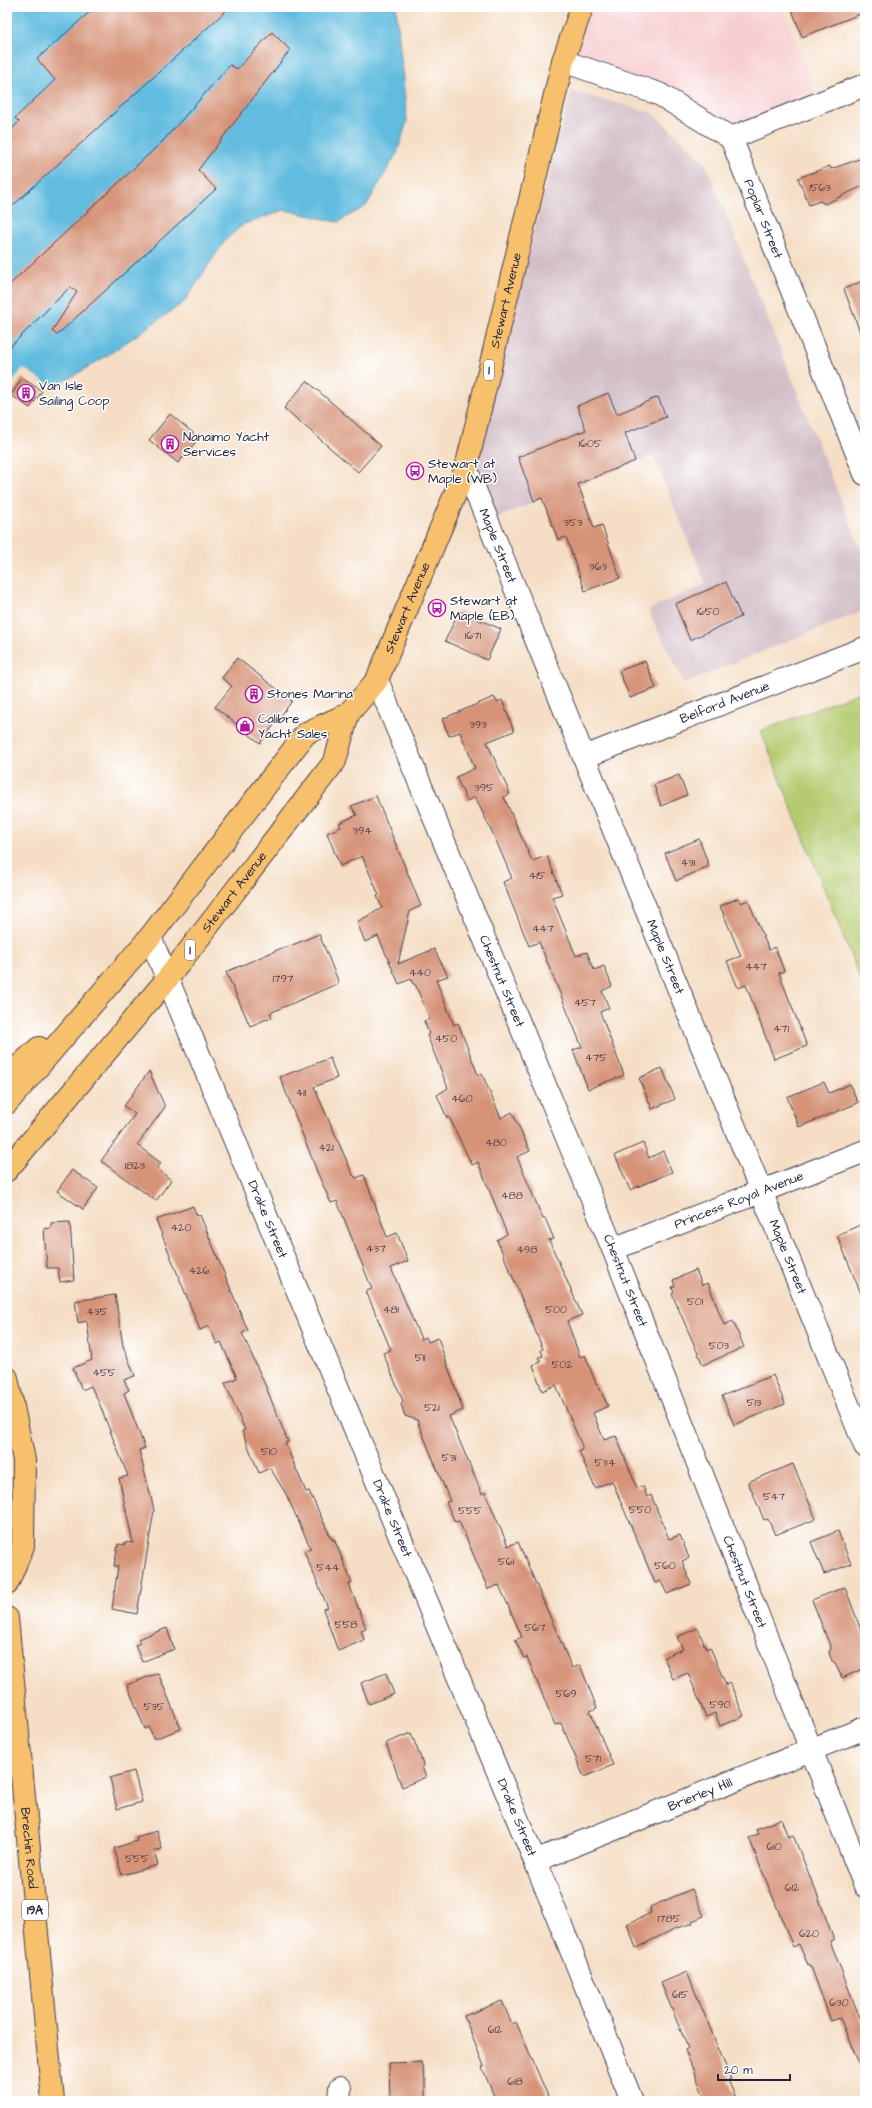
<svg xmlns="http://www.w3.org/2000/svg" width="872" height="2108" font-family="'Architects Daughter',sans-serif">
	<style>
		.built { fill: #f7cfd2 }
		.industrial { fill: #d2bdc6 }
		.green { fill: #b5cb70; stroke: #6c7656 }
		.water { fill: #62bcdf; stroke: #426f8d }
		.pier { fill: #f5dec5 }
		.building { fill: #d69378 }
		.lines { fill: none; stroke-linecap: round; stroke-linejoin: round }
		.minor-casing { stroke: #423e50; stroke-width: 24 }
		.major-casing { stroke: #423e50; stroke-width: 24 }
		.highway-casing { stroke: #423e50; stroke-width: 24 }
		.minor { stroke: #fff; stroke-width: 22 }
		.major { stroke: #f7c06c; stroke-width: 22 }
		.highway { stroke: #f7c06c; stroke-width: 22 }
		.labels { text-anchor: middle; dominant-baseline: central; stroke-width: 3; stroke-linejoin: round; paint-order: stroke }
		.number-label { font-size: 11px; fill: #4f3e4a }
		.shield { fill: #fff; stroke: #646476; stroke-width: 1 }
		.shield-label { font-size: 12px; font-weight: bold; fill: #22223b }
		.street-label { font-size: 13px; fill: #22223b; stroke: #fff }
		.poi-label { font-size: 13px; fill: #22223b; stroke: #fff; text-anchor: start }
	</style>
	<rect width="100%" height="100%" fill="#fff"/>
	<filter id="ink" filterUnits="userSpaceOnUse"><feTurbulence type="fractalNoise" baseFrequency=".025" numOctaves="2"/><feDisplacementMap in="SourceGraphic" scale="8" xChannelSelector="R" yChannelSelector="G"/><feConvolveMatrix kernelMatrix="1 2 1 2 8 2 1 2 1" color-interpolation-filters="sRGB"/></filter>
	<filter id="wash" filterUnits="userSpaceOnUse"><feTurbulence type="fractalNoise" baseFrequency=".012" numOctaves="4" result="noise"/><feDisplacementMap in="SourceGraphic" scale="16" xChannelSelector="R" yChannelSelector="G"/><feGaussianBlur stdDeviation="0.9" result="paint"/><feColorMatrix in="noise" values="0 0 0 0 0 0 0 0 0 0 0 0 0 0 0 0 0 1.4 0 .05"/><feComposite in="paint" operator="in"/></filter>
	<g filter="url(#wash)">
		<rect width="100%" height="100%" fill="#f5dec5"/>
		<!-- built -->
		<polygon class="built" points="588,7 783,7 818,99 730,133 569,56"/>
		<!-- industrial -->
		<polygon class="industrial" points="571,91 653,113 705,163 865,560 865,610 684,683 648,610 706,584 653,455 491,520 470,469"/>
		<!-- green -->
		<polygon class="green" points="865,690 865,991 761,731"/>
		<!-- water -->
		<polygon class="water" points="7,7 396,7 407,121 397,153 366,206 338,222 285,210 244,224 226,239 184,302 108,355 30,402 7,419"/>
		<!-- pier -->
		<polygon class="pier" points="23,368 54,388 7,420 7,389"/>
		<g id="blocks">
			<!-- building -->
			<g class="building">
				<polygon points="95,7 230,7 7,211 7,134 19,122 15,118 55,80 37,59"/>
				<polygon points="791,7 865,7 865,12 802,37"/>
				<polygon points="272,32 290,50 198,170 216,189 57,335 52,331 77,292 70,287 7,350 7,287 163,141 230,65 237,69"/>
				<polygon points="865,157 865,185 825,204 820,201 809,205 798,178 830,166 831,169"/>
				<polygon points="865,280 865,340 863,340 844,289"/>
				<polygon points="22,378 42,391 30,408 11,395"/>
				<polygon points="307,381 381,446 358,472 284,408"/>
				<polygon points="608,393 617,414 658,397 666,417 625,433 635,461 578,484 594,528 602,525 620,578 585,591 566,537 558,540 542,498 534,501 518,457 586,430 577,406"/>
				<polygon points="170,414 199,438 178,463 149,440"/>
				<polygon points="726,582 741,617 690,640 675,604"/>
				<polygon points="459,611 501,629 487,660 445,641"/>
				<polygon points="237,658 292,701 260,743 215,707 232,686 222,678"/>
				<polygon points="645,661 656,688 630,698 619,671"/>
				<polygon points="494,697 497,702 502,700 514,731 487,742 510,794 504,797 532,861 547,856 562,894 552,897 576,956 587,952 594,970 604,966 612,986 602,991 609,1008 600,1012 624,1075 588,1089 573,1050 582,1047 539,942 529,946 503,882 512,878 494,836 475,797 467,801 456,777 475,768 460,732 449,736 442,719"/>
				<polygon points="679,775 687,795 661,806 654,785"/>
				<polygon points="376,796 421,906 410,911 398,964 434,949 448,976 436,980 454,1025 458,1023 478,1075 482,1074 501,1118 512,1112 530,1151 517,1157 543,1219 545,1218 554,1239 549,1240 582,1315 567,1321 580,1357 585,1355 596,1384 597,1383 608,1406 593,1413 604,1440 616,1436 637,1488 643,1486 647,1497 651,1495 669,1539 680,1535 689,1558 682,1561 691,1584 667,1594 661,1581 655,1583 612,1481 595,1488 579,1451 582,1450 582,1446 556,1385 542,1391 533,1365 541,1362 539,1357 543,1356 541,1350 543,1349 497,1240 507,1234 478,1162 472,1165 449,1117 447,1118 437,1095 448,1088 427,1035 429,1034 424,1021 430,1019 415,984 413,984 411,979 399,984 378,936 365,942 357,922 382,908 377,896 379,895 362,856 340,866 327,833 341,827 339,823 357,815 351,806"/>
				<polygon points="699,839 709,866 676,881 665,853"/>
				<polygon points="739,898 741,903 748,900 769,950 775,947 784,971 779,973 807,1046 774,1059 746,985 738,988 727,961 741,956 720,906"/>
				<polygon points="319,934 339,983 270,1013 272,1017 250,1026 226,972 284,947 285,948"/>
				<polygon points="330,1058 337,1078 314,1087 353,1175 356,1178 364,1175 387,1237 397,1233 408,1261 391,1268 421,1339 426,1337 428,1342 438,1338 463,1410 449,1416 482,1494 485,1492 508,1546 518,1542 572,1668 580,1665 597,1708 590,1711 613,1765 584,1777 561,1723 555,1725 527,1657 524,1658 515,1640 522,1637 499,1585 488,1589 459,1521 455,1522 446,1502 450,1501 417,1420 405,1416 401,1404 403,1401 383,1353 391,1350 366,1291 372,1289 337,1201 331,1203 318,1174 280,1077"/>
				<polygon points="662,1068 675,1099 652,1109 639,1078"/>
				<polygon points="149,1071 165,1107 137,1145 161,1163 157,1168 171,1180 156,1201 101,1161 135,1114 124,1106"/>
				<polygon points="824,1082 829,1093 850,1084 858,1103 799,1127 787,1097"/>
				<polygon points="643,1143 649,1158 663,1151 672,1172 630,1190 615,1155"/>
				<polygon points="72,1170 98,1188 83,1209 57,1191"/>
				<polygon points="193,1206 197,1216 200,1215 248,1331 242,1333 266,1387 288,1442 285,1443 306,1492 309,1491 332,1540 334,1539 352,1583 349,1584 366,1628 361,1630 364,1640 338,1651 323,1609 328,1608 304,1551 311,1549 286,1494 270,1468 259,1473 242,1431 245,1430 225,1383 237,1378 221,1342 217,1344 209,1326 200,1330 156,1220"/>
				<polygon points="70,1222 74,1280 60,1282 58,1268 47,1268 44,1229 51,1228 51,1223"/>
				<polygon points="865,1223 865,1301 864,1301 837,1235"/>
				<polygon points="696,1270 702,1285 708,1283 724,1325 733,1321 744,1347 703,1365 672,1294 674,1293 672,1287 675,1286 673,1280"/>
				<polygon points="115,1295 123,1346 135,1376 124,1380 129,1390 124,1393 145,1448 139,1450 154,1510 137,1614 112,1609 118,1566 114,1566 118,1544 125,1545 125,1542 133,1543 119,1478 128,1476 99,1403 91,1386 82,1390 73,1368 92,1360 87,1321 78,1323 75,1301"/>
				<polygon points="773,1375 785,1404 734,1425 722,1396"/>
				<polygon points="793,1464 816,1519 775,1535 768,1519 764,1520 748,1482"/>
				<polygon points="838,1531 851,1564 824,1574 811,1542"/>
				<polygon points="845,1587 865,1641 865,1668 842,1678 835,1663 832,1661 829,1653 831,1648 812,1600"/>
				<polygon points="167,1628 174,1649 142,1662 135,1645 140,1643 138,1639"/>
				<polygon points="698,1628 706,1649 710,1647 726,1685 730,1683 744,1716 720,1726 715,1713 706,1717 688,1673 673,1679 664,1657 683,1649 677,1637"/>
				<polygon points="158,1673 181,1729 154,1739 149,1727 145,1729 127,1685"/>
				<polygon points="386,1673 394,1694 369,1704 361,1683"/>
				<polygon points="411,1733 424,1766 422,1767 426,1777 402,1787 386,1743"/>
				<polygon points="134,1771 142,1802 117,1809 110,1778"/>
				<polygon points="781,1819 788,1837 793,1835 817,1894 834,1940 830,1941 865,2031 865,2078 840,2018 831,2021 810,1964 808,1965 799,1944 793,1947 749,1838 758,1834 756,1829"/>
				<polygon points="157,1831 162,1849 154,1851 158,1865 122,1875 114,1848 137,1841 136,1837"/>
				<polygon points="692,1889 704,1916 692,1921 693,1923 674,1929 636,1948 627,1924 651,1913 650,1907"/>
				<polygon points="687,1972 731,2079 728,2080 737,2101 706,2101 685,2050 688,2048 661,1983"/>
				<polygon points="502,2001 512,2024 516,2022 548,2096 536,2101 496,2101 482,2067 484,2066 464,2016"/>
				<polygon points="421,2062 425,2079 425,2101 390,2101 389,2063"/>
			</g>
		</g>
	</g>
	<g filter="url(#ink)">
		<use href="#blocks" fill-opacity="0" stroke="#423e50" stroke-width="1"/>
		<g class="lines">
			<defs>
				<g id="minor">
					<path id="s1" d="M563,61L659,94L731,138L865,474"/>
					<polyline points="731,138 865,85"/>
					<path id="s2" d="M466,468L865,1446"/>
					<path id="s3" d="M377,680L613,1249L865,1886"/>
					<path id="s4" d="M584,757L865,648"/>
					<path id="s5" d="M150,937L535,1861L632,2101"/>
					<path id="s6" d="M613,1249L865,1151"/>
					<path id="s7" d="M535,1861L865,1728"/>
					<polyline points="339,2101 340,2088"/>
				</g>
				<g id="major">
					<polyline points="7,1378 24,1460 23,1546 7,1584"/>
					<path id="s8" d="M7,1618L53,2101"/>
				</g>
				<g id="highway">
					<polyline points="7,1077 39,1048"/>
					<polyline points="7,1103 150,937 306,733 348,714"/>
					<path id="s9" d="M7,1170L168,978L335,761L348,714L377,680L466,468L563,61L582,7"/>
				</g>
			</defs>
			<!-- minor casing -->
			<use href="#minor" class="minor-casing"/>
			<!-- major casing -->
			<use href="#major" class="major-casing"/>
			<!-- highway casing -->
			<use href="#highway" class="highway-casing"/>
			<!-- minor -->
			<use href="#minor" class="minor"/>
			<!-- major -->
			<use href="#major" class="major"/>
			<!-- highway -->
			<use href="#highway" class="highway"/>
		</g>
	</g>
	<!-- icons -->
	<defs>
		<symbol id="building-ring" viewBox="-11 -11 22 22"><circle r="9.5" fill="#fff" stroke="#b5179e" stroke-width="1.5"/><path d="M-4-6H4V6H1V3H-1V6H-4ZM-2.5-4.3h1.7v1.8h-1.7ZM.8-4.3h1.7v1.8H.8ZM-2.5-1h1.7V.8h-1.7ZM.8-1h1.7V.8H.8Z" fill="#b5179e"/></symbol>
		<symbol id="bus-ring" viewBox="-11 -11 22 22"><circle r="9.5" fill="#fff" stroke="#b5179e" stroke-width="1.5"/><path d="M-5-6H5V4H4V6H2V4H-2V6H-4V4H-5ZM-3.5-4V0h7V-4ZM-3.5 1.2v1.5H-2V1.2ZM2 1.2v1.5H3.5V1.2Z" fill="#b5179e"/></symbol>
		<symbol id="shop-ring" viewBox="-11 -11 22 22"><circle r="9.5" fill="#fff" stroke="#b5179e" stroke-width="1.5"/><path d="M-5-2.5h2.3a2.7 3.5 0 0 1 5.4 0H5L5.5 6h-11ZM-1.5-2.5h3a1.5 2.3 0 0 0-3 0Z" fill="#b5179e"/></symbol>
	</defs>
	<g fill-rule="evenodd">
		<use href="#building-ring" x="16" y="383" width="20" height="20"/>
		<use href="#building-ring" x="160" y="434" width="20" height="20"/>
		<use href="#bus-ring" x="405" y="461" width="20" height="20"/>
		<use href="#bus-ring" x="427" y="598" width="20" height="20"/>
		<use href="#building-ring" x="244" y="684" width="20" height="20"/>
		<use href="#shop-ring" x="235" y="716" width="20" height="20"/>
	</g>
	<g class="labels">
		<!-- number labels -->
		<g class="number-label">
			<text x="820" y="187">1563</text>
			<text x="590" y="443">1605</text>
			<text x="573" y="522">353</text>
			<text x="598" y="566">363</text>
			<text x="708" y="611">1650</text>
			<text x="473" y="635">1671</text>
			<text x="478" y="724">393</text>
			<text x="484" y="787">395</text>
			<text x="362" y="830">394</text>
			<text x="688" y="862">431</text>
			<text x="537" y="875">415</text>
			<text x="543" y="928">447</text>
			<text x="756" y="966">447</text>
			<text x="420" y="972">440</text>
			<text x="283" y="978">1797</text>
			<text x="585" y="1002">457</text>
			<text x="781" y="1028">471</text>
			<text x="446" y="1038">450</text>
			<text x="596" y="1057">475</text>
			<text x="301" y="1092">411</text>
			<text x="462" y="1098">460</text>
			<text x="496" y="1142">480</text>
			<text x="326" y="1147">421</text>
			<text x="135" y="1165">1823</text>
			<text x="512" y="1195">488</text>
			<text x="181" y="1227">420</text>
			<text x="376" y="1248">437</text>
			<text x="527" y="1249">498</text>
			<text x="199" y="1270">426</text>
			<text x="695" y="1301">501</text>
			<text x="391" y="1309">481</text>
			<text x="556" y="1309">500</text>
			<text x="97" y="1311">435</text>
			<text x="719" y="1345">503</text>
			<text x="420" y="1357">511</text>
			<text x="562" y="1364">502</text>
			<text x="104" y="1372">455</text>
			<text x="754" y="1402">513</text>
			<text x="432" y="1407">521</text>
			<text x="269" y="1451">510</text>
			<text x="449" y="1457">531</text>
			<text x="605" y="1462">534</text>
			<text x="774" y="1496">547</text>
			<text x="640" y="1509">550</text>
			<text x="470" y="1510">555</text>
			<text x="506" y="1561">561</text>
			<text x="665" y="1565">560</text>
			<text x="328" y="1567">544</text>
			<text x="346" y="1624">558</text>
			<text x="535" y="1627">567</text>
			<text x="566" y="1693">569</text>
			<text x="720" y="1704">590</text>
			<text x="154" y="1706">535</text>
			<text x="593" y="1758">571</text>
			<text x="774" y="1846">610</text>
			<text x="137" y="1858">555</text>
			<text x="792" y="1887">612</text>
			<text x="669" y="1918">1785</text>
			<text x="809" y="1933">620</text>
			<text x="680" y="1994">615</text>
			<text x="839" y="2002">630</text>
			<text x="495" y="2029">612</text>
			<text x="515" y="2081">618</text>
		</g>
		<!-- shield labels -->
		<g class="shield">
			<rect x="484" y="360" width="10" height="20" rx="3"/>
			<rect x="185" y="940" width="10" height="20" rx="3"/>
			<rect x="22" y="1900" width="26" height="20" rx="3"/>
		</g>
		<g class="shield-label">
			<text x="489" y="370">1</text>
			<text x="190" y="950">1</text>
			<text x="35" y="1910">19A</text>
		</g>
		<!-- street labels -->
		<g class="street-label">
			<text stroke="none"><textPath href="#s1" startOffset="273">Poplar Street</textPath></text>
			<text stroke="none"><textPath href="#s9" startOffset="1020">Stewart Avenue</textPath></text>
			<text stroke="none"><textPath href="#s2" startOffset="84">Maple Street</textPath></text>
			<text stroke="none"><textPath href="#s9" startOffset="696">Stewart Avenue</textPath></text>
			<text stroke="none"><textPath href="#s4" startOffset="151">Belford Avenue</textPath></text>
			<text stroke="none"><textPath href="#s9" startOffset="359">Stewart Avenue</textPath></text>
			<text stroke="none"><textPath href="#s2" startOffset="528">Maple Street</textPath></text>
			<text stroke="none"><textPath href="#s3" startOffset="326">Chestnut Street</textPath></text>
			<text stroke="none"><textPath href="#s6" startOffset="135">Princess Royal Avenue</textPath></text>
			<text stroke="none"><textPath href="#s5" startOffset="306">Drake Street</textPath></text>
			<text stroke="none"><textPath href="#s2" startOffset="852">Maple Street</textPath></text>
			<text stroke="none"><textPath href="#s3" startOffset="650">Chestnut Street</textPath></text>
			<text stroke="none"><textPath href="#s5" startOffset="630">Drake Street</textPath></text>
			<text stroke="none"><textPath href="#s3" startOffset="974">Chestnut Street</textPath></text>
			<text stroke="none"><textPath href="#s7" startOffset="178">Brierley Hill</textPath></text>
			<text stroke="none"><textPath href="#s5" startOffset="954">Drake Street</textPath></text>
			<text stroke="none"><textPath href="#s8" startOffset="231">Brechin Road</textPath></text>
		</g>
		<!-- poi labels -->
		<g class="poi-label">
			<text x="39" y="386">Van Isle<tspan x="39" dy="15">Sailing Coop</tspan></text>
			<text x="183" y="437">Nanaimo Yacht<tspan x="183" dy="15">Services</tspan></text>
			<text x="428" y="464">Stewart at<tspan x="428" dy="15">Maple (WB)</tspan></text>
			<text x="450" y="601">Stewart at<tspan x="450" dy="15">Maple (EB)</tspan></text>
			<text x="267" y="694">Stones Marina</text>
			<text x="258" y="719">Calibre<tspan x="258" dy="15">Yacht Sales</tspan></text>
		</g>
	</g>
	<!-- margin -->
	<rect width="872" height="2108" fill="none" stroke="#fff" stroke-width="24"/>
	<!-- scale -->
	<path d="M718 2074v6h72v-6" fill="none" stroke="#22223b" stroke-width="2"/>
	<text x="724" y="2074" font-size="12" fill="#22223b" stroke="#ffffff" stroke-width="3" paint-order="stroke">20 m</text>
</svg>
